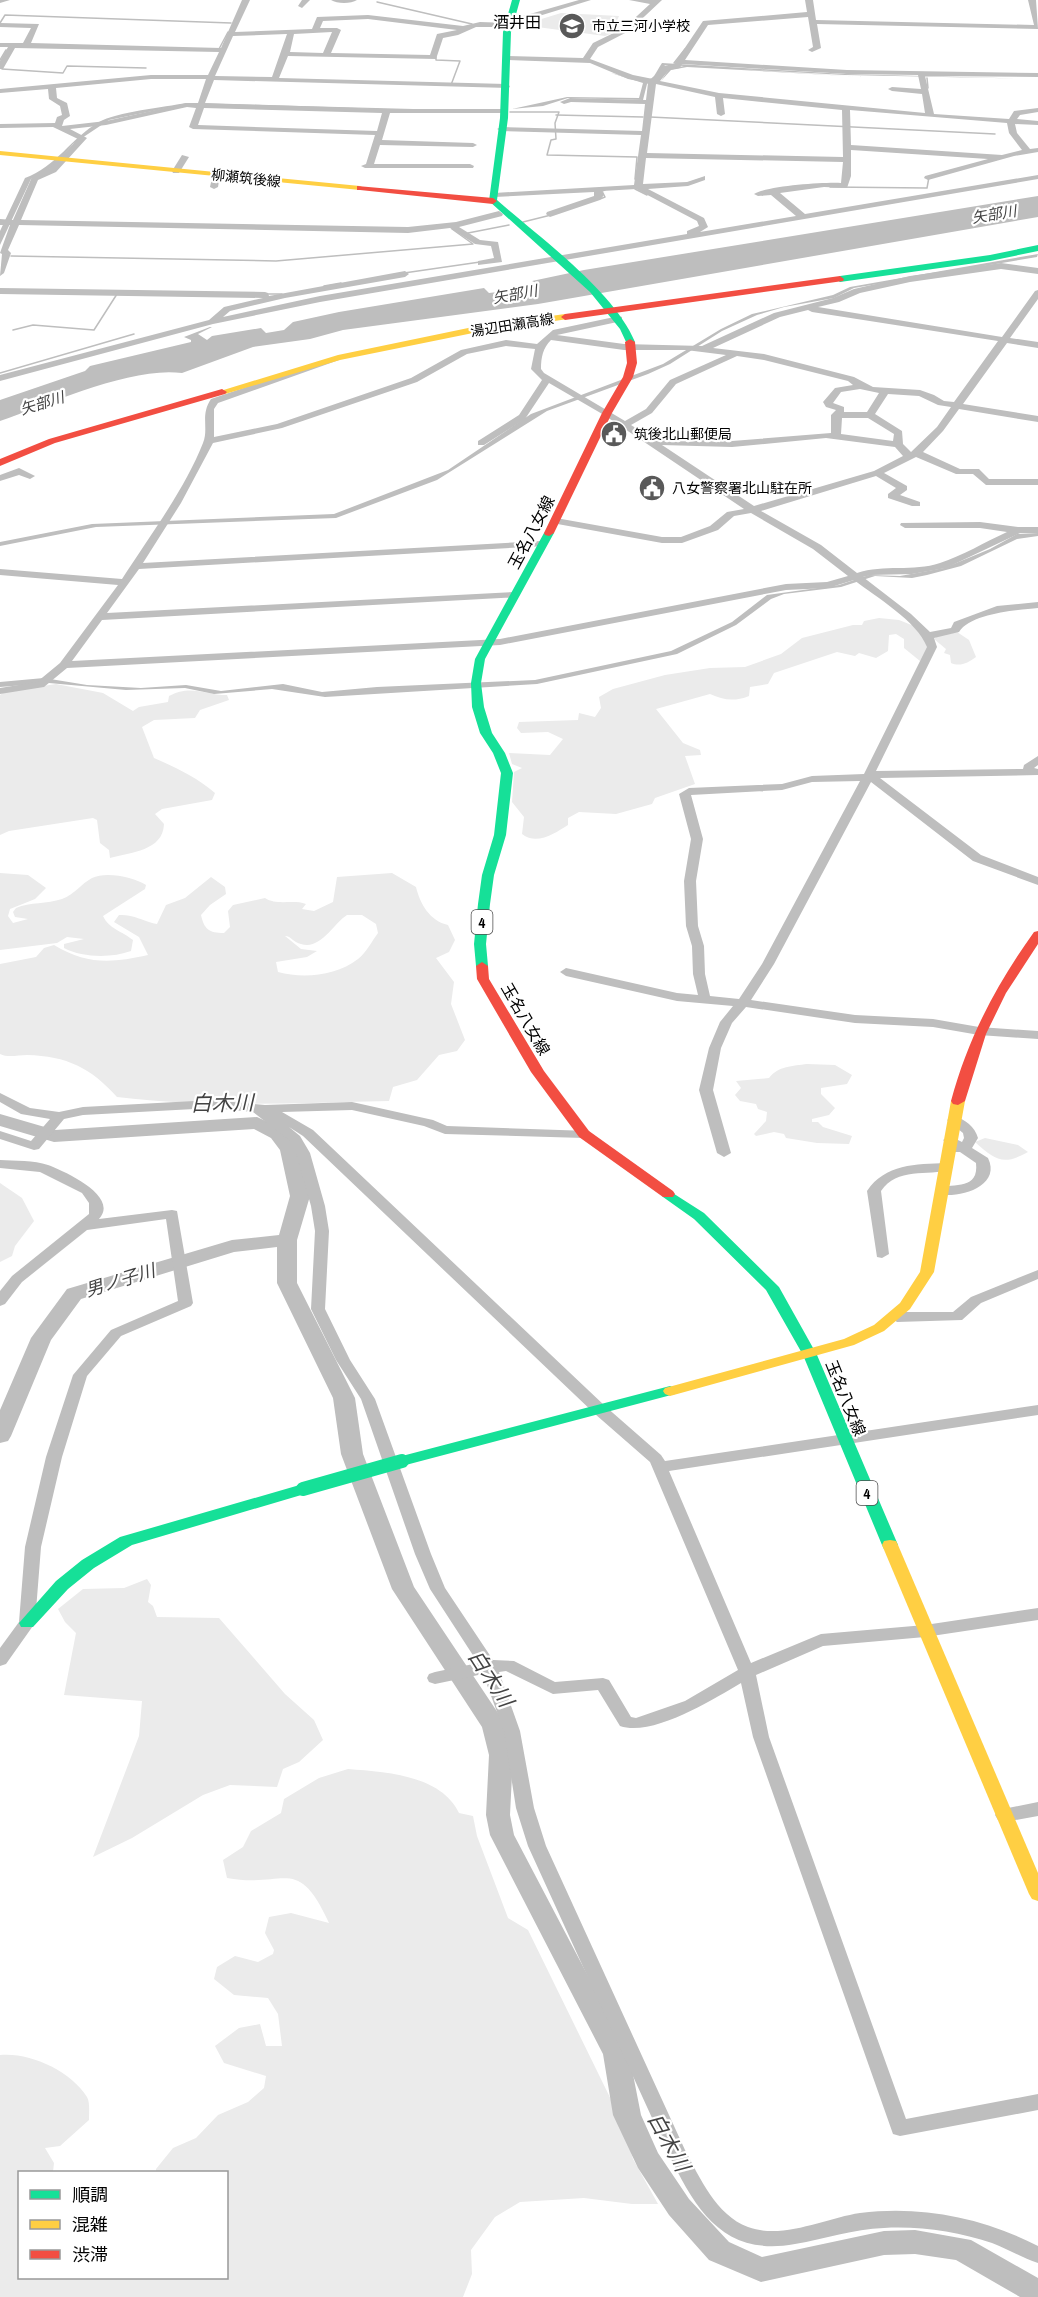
<svg xmlns="http://www.w3.org/2000/svg" width="1038" height="2297" font-family="'Archivo Narrow','Noto Sans JP',sans-serif">
	<style>
		.green { fill: #ebebeb; fill-rule: evenodd }
		.water { fill: #bebebe }
		.lines { fill: none; stroke-linecap: round; stroke-linejoin: round }
		.stream { stroke: #bebebe; stroke-width: 1.5 }
		.river { fill: #bebebe; fill-rule: evenodd }
		.street { fill: #bebebe; fill-rule: evenodd }
		.fast { fill: #16e098; fill-rule: evenodd }
		.slow { fill: #ffcf43; fill-rule: evenodd }
		.jam { fill: #f24e42; fill-rule: evenodd }
		.fast-bridge { stroke: #16e098; stroke-width: 14 }
		.labels { text-anchor: middle; dominant-baseline: central; stroke-width: 4.5; stroke-linejoin: round; paint-order: stroke }
		.far-poi-label { font-size: 14px; fill: #000; stroke: #fff; text-anchor: start }
		.far-street-label { font-size: 14px; fill: #000; stroke: #fff }
		.far-water-label { font-size: 15px; font-style: italic; fill: #434343; stroke: #fff }
		.shield { fill: #fff; stroke: #4c4c4c; stroke-width: 1.5 }
		.shield-label { font-size: 15px; font-weight: bold; fill: #000 }
		.far-quarter-label { font-size: 16px; fill: #000; stroke: #fff }
		.street-label { font-size: 16px; fill: #000; stroke: #fff }
		.water-label { font-size: 18px; font-style: italic; fill: #434343; stroke: #fff }
		.near-water-label { font-size: 21px; font-style: italic; fill: #434343; stroke: #fff }
	</style>
	<rect width="100%" height="100%" fill="#fff"/>
	<!-- green -->
	<g class="green">
		<polygon points="561,13 619,16 615,25 619,27 613,33 605,36 522,25"/>
		<path d="M879,618L899,620L919,628L930,652L920,661L904,648V639L896,634L889,635L888,651L876,658L859,653L855,656L837,652L774,673L768,684L750,687L749,696C734,702 723,700 710,694L656,709L683,743L700,750L701,755L685,756L695,784L655,798L652,804L616,814L579,812L568,818V825C555,833 537,846 522,834L524,817L512,802L514,772L522,768L512,764L509,753L550,755L563,739L548,732L521,733L517,728L519,722L578,720L579,713L595,717L601,708L599,697L613,689L665,675L710,668L745,667L781,654L802,638L853,625H862L864,621Z"/>
		<path d="M957,632L969,640L976,657C968,663 960,667 951,663L950,655L944,653L946,649L934,639L937,636Z"/>
		<path d="M56,684L103,693L133,711L139,707L168,702L169,696C190,684 206,695 227,695L229,700L200,710L195,718L154,720L142,727L154,758C177,768 196,777 215,793L212,800L162,809L155,814L164,824C163,851 131,852 110,858L109,850L100,843L97,820L93,818L9,831L0,835V695L4,692Z"/>
		<path d="M0,873L28,875L46,888L35,899L10,909L8,916L13,923L28,919L15,917L13,912L16,908C30,902 47,904 62,899C75,894 81,884 92,878C106,871 134,877 146,885L145,889L103,916C109,929 122,931 133,940L131,951C112,958 83,958 64,948V944L84,939L67,937L57,943L0,950Z"/>
		<path d="M392,873L416,887C420,904 430,921 448,925L455,940L449,952L436,958L454,982L451,1004L465,1040L457,1051L439,1055L417,1080L393,1087L389,1101C298,1103 207,1108 117,1097C91,1068 67,1056 27,1055C18,1055 8,1058 0,1054V964L36,957L44,948L54,945C87,965 112,963 148,955L139,937L114,922L119,915C137,915 141,921 157,924L166,905L185,898L211,877L225,887L226,894L210,905L201,915C204,929 209,933 224,933L230,927L228,911L233,905L265,898C277,906 293,899 306,904L302,909L314,911L333,902L337,877ZM347,915H362L376,924L378,933C372,941 366,953 358,959C336,976 303,979 278,972L276,962L307,957L317,951L301,949L285,936C291,936 294,943 301,944C321,950 333,924 347,915Z"/>
		<path d="M807,1064L835,1065L852,1075L847,1084L821,1088V1094L835,1108L829,1115L812,1119V1122H818L823,1127L852,1136L849,1144L817,1143L786,1138L784,1134L774,1132L756,1136L754,1134L766,1121L767,1112L758,1109L756,1104L740,1101L735,1095L741,1088L736,1081L769,1078C778,1066 793,1066 807,1064Z"/>
		<path d="M985,1138L1018,1145L1028,1152C1003,1166 995,1160 975,1142Z"/>
		<polygon points="0,1183 22,1198 34,1221 15,1246 12,1256 0,1262"/>
		<polygon points="147,1579 151,1585 148,1602 153,1606 157,1617 219,1618 285,1694 314,1720 323,1740 299,1762 283,1769 277,1787 230,1785 203,1795 132,1838 93,1857 139,1736 142,1701 64,1695 76,1633 65,1622 58,1609 83,1589 124,1588"/>
		<path d="M348,1769C386,1772 441,1775 459,1813L473,1816L477,1836L508,1918L528,1930L622,2122L633,2159L658,2204H632L584,2198L520,2202L495,2217L471,2250L472,2274L463,2297H0V2055C30,2052 71,2071 87,2097C90,2102 89,2113 89,2120L60,2146L45,2148L54,2163L53,2172H20V2278H226V2172H156V2169L173,2148L196,2138L218,2115L248,2102L264,2088L266,2076L224,2063L215,2046L239,2028L260,2024L266,2046H282L278,2014L268,1998L234,1995L214,1979L217,1967L235,1956L258,1962L273,1954L274,1950L265,1933L269,1917L291,1913L329,1923C297,1853 285,1889 227,1878L223,1860L243,1847L251,1831L281,1813L284,1799L319,1778Z"/>
	</g>
	<!-- water -->
	<g class="water">
		<path d="M662,63L845,74L1038,79L845,75L734,69L864,77L847,76L687,67L671,70L661,81L669,69L684,66L665,65L658,77L647,84L643,100L568,98L543,106L512,109L567,97L639,98L643,83L611,73C623,75 644,87 654,76C657,72 659,67 662,63Z"/>
		<path d="M186,103L451,110L479,112L187,104L109,120L73,144L53,167L31,179L0,245V231L25,178C56,167 71,138 99,122C116,112 165,107 186,103Z"/>
		<path d="M1038,196V217L538,304L343,330L310,339L253,347L182,373C132,366 49,404 0,421V400L85,371L90,366L191,342V340L184,337L210,327H212L198,334L207,340L212,336L261,328L266,333L284,330L293,322L339,312L484,288L489,293L515,290L536,283L532,281L584,270Z"/>
		<polygon points="1038,254 1037,257 854,288 834,298 784,307 757,315 722,331 670,364 648,374 547,411 437,480 336,518 96,527 0,546 0,542 92,524 334,514 448,470 531,414 663,364 721,329 752,314 833,295 850,287"/>
		<polygon points="1038,533 1038,536 1017,539 961,566 927,575 912,578 875,576 841,587 784,594 771,599 736,625 677,654 537,684 325,697 272,689 214,694 185,688 126,690 49,683 0,687 0,682 44,678 87,685 141,688 186,685 221,691 283,684 322,692 377,687 535,680 671,651 732,622 767,595 839,585 869,575 900,576 944,568 990,549 1017,534"/>
	</g>
	<g class="lines">
		<!-- stream -->
		<g class="stream">
			<polyline points="377,2 472,24"/>
			<polyline points="0,23 5,15 231,23"/>
			<polyline points="219,49 228,32"/>
			<polyline points="436,57 436,60 460,61 451,85"/>
			<polyline points="0,60 6,50"/>
			<polyline points="674,63 685,49"/>
			<polyline points="2,69 63,73 67,66 146,68"/>
			<polyline points="927,78 928,88"/>
			<polyline points="510,112 559,112 555,123 556,139 551,140 547,155 637,157 635,179"/>
			<polyline points="556,115 643,117"/>
			<polyline points="650,117 995,134"/>
			<polyline points="830,187 927,188 929,177"/>
			<polyline points="635,189 647,195"/>
			<polyline points="600,199 605,197 602,191 605,190"/>
			<polyline points="523,222 551,215"/>
			<polyline points="468,233 509,225"/>
			<polyline points="11,256 276,261 473,244 452,229"/>
			<polyline points="404,273 480,262"/>
			<polyline points="324,286 341,283"/>
			<polyline points="265,294 282,294"/>
			<polyline points="13,330 33,325 94,330 117,294"/>
			<polyline points="0,373 134,334"/>
		</g>
		<!-- river -->
		<polygon class="river" points="0,1114 55,1130 257,1117 285,1130 300,1150 310,1196 297,1240 297,1283 355,1398 363,1454 414,1587 506,1725 513,1755 510,1815 514,1835 629,2054 641,2115 658,2153 689,2199 729,2242 762,2257 884,2231 915,2230 971,2240 1038,2278 1038,2297 1020,2297 956,2260 915,2254 884,2255 761,2282 709,2260 669,2215 638,2168 613,2115 603,2054 490,1835 486,1815 489,1755 482,1727 392,1589 341,1454 333,1398 277,1283 277,1247 234,1252 81,1299 51,1340 11,1436 8,1441 0,1443 0,1410 31,1338 67,1289 232,1240 279,1235 290,1196 280,1150 271,1138 254,1129 54,1142 0,1126"/>
		<!-- street -->
		<g class="street">
			<polygon points="0,0 10,0 0,3"/>
			<path d="M242,0H250L235,32L312,29L317,17L368,15L463,26L480,22L509,23V20L579,0H591L513,24V27H476L458,35L443,38L436,59L288,56L279,78L506,84L510,86L509,88L214,80L205,103L387,109H506L507,111L503,113H390L382,140L473,143L477,145L473,147L380,145L374,164H470L474,166L473,168H365L361,166L366,164L375,135L193,129L189,127L196,108L187,107L106,125L70,129L87,138L56,172L38,180L21,220L408,227L456,222L499,211L503,214L502,216L459,227L480,240L498,242L502,262L478,265V261L494,258L491,246L475,244L450,228L408,233L19,225L8,250L11,253L4,273L0,276L2,254L0,253L10,225H0V219L13,220L32,177L50,168L78,139L53,127L0,128V124L55,123L57,117L62,115L60,106L49,99L48,89L0,93V89L151,75H208L219,52L15,48L3,69H0V61L8,47H0V43H23L31,28L0,27V23L39,24L31,43L221,48ZM368,19L457,30L437,34L430,55L331,53L341,30L337,28H320L323,21ZM332,32L323,53L290,52L294,34ZM287,34L272,77L215,76L233,36ZM151,79H206L198,103H187L106,121L62,126L64,120L70,116L67,103L57,98L56,88ZM204,108L382,113L377,131L198,125Z"/>
			<polygon points="302,0 310,0 302,8 298,6"/>
			<path d="M331,0H357C351,4 337,4 331,0Z"/>
			<path d="M629,0H662L629,31L598,47L590,59L633,75L653,79L663,66L674,64L703,21L807,12L805,0H813L816,20L1034,25L1028,0H1036L1038,29L817,24L821,48L812,52L808,50L813,47L808,17L708,25L685,60L847,70L1038,73V77L925,76L934,114L1009,119L1014,111L1038,108V112L1020,115L1017,119L1038,121V125L1015,124L1017,133L1030,149L1038,148V152L1014,156L928,180L924,178L925,176L988,159L851,150V176L847,188L824,187L780,193L805,214L1038,175V179L320,302L213,324L0,381V375L209,320L224,307L263,298L0,294V288L265,292L268,293L269,296L405,271L409,274L405,277L285,298L230,311L223,317L320,296L687,234V231L699,226L697,221L636,189L602,191L604,195L600,200L550,217L546,214L547,212L594,196V192L494,197L490,195L494,193L634,185L641,135L501,131L497,129L501,127L642,131L645,104L571,102L564,104L560,102L570,98L646,100L648,83L628,79L590,63L507,60L503,58L507,56L583,58L593,43L624,28L650,4ZM682,64L847,74L918,75L921,89L892,87L888,89L892,91L922,94L925,113L719,93L660,81L669,70L680,68ZM656,84L715,97L717,114L721,116L725,114L723,98L842,110L843,157L647,153ZM850,110L1007,123L1009,133L1022,150L1002,155L851,145ZM646,158L843,162L841,183C823,182 767,186 754,194L758,196L771,195L796,216L700,232L708,227L704,218L648,189L688,186L705,180V176L687,182L643,184Z"/>
			<polygon points="182,155 189,157 179,173 173,173 172,171"/>
			<polygon points="213,173 220,175 218,187 214,189 210,187"/>
			<path d="M1001,263L1038,268V274L1001,269L910,282L860,293L839,302L818,307L1002,337L1035,291L1038,290V299L1010,338L1038,342V348L1007,343L963,404L1038,416V422L959,409L943,431L923,452L960,469H979L989,479H1038V485H986L973,474H956L916,457L884,473L907,486V490L900,495L920,502V506H912L888,498V494L896,488L876,476L761,511L821,545L857,573C884,564 913,572 940,563C962,556 985,542 1007,532L980,528H905L900,525L901,523L980,522L1018,527H1038V533H1020L946,568L912,574L871,575L863,577L911,614L930,632L951,628L954,622L997,606L1038,602V608C1017,610 971,613 959,632L934,638L937,647L876,771L1023,769L1024,765L1038,756V765L1034,768L1038,769V775L880,778L981,855L1038,877V885L973,861L871,782L774,964L751,1000L855,1015L933,1019L979,1027L1038,1031V1039L979,1035L933,1027L855,1023L746,1007L732,1023L721,1048L713,1090L731,1153L724,1157L717,1153L699,1090L709,1048L720,1022L733,1006L677,1001L566,976L560,972L566,968L677,993L698,995L693,974L692,946L686,926L684,881L691,839L679,794L689,788L782,784L812,776L864,774L927,647C917,621 876,597 854,580L828,588L786,590L500,645L67,668L44,687L0,694V688L37,682L60,663L118,585L0,575V569L122,579C149,537 185,489 203,443C209,428 200,415 211,399L331,358L339,360L218,403L214,409V437L277,424L411,378L461,350L506,340L537,344L553,330L619,316L622,317V321L557,335L624,344L702,346L774,313L833,298L854,289L910,276ZM808,310L812,312L998,341L954,402L944,401L934,395L920,390L873,387L854,377L764,354L713,348L780,317ZM551,340L624,350H686L726,355L670,380L646,409L625,421L544,373L541,369C541,357 543,348 551,340ZM506,346L535,349L531,369L542,380L519,415L478,441V445H484L525,419L549,383L604,415L744,509L727,512L710,526L681,537H662L556,518L551,521L552,523L662,543H682L718,530L734,516L751,513L813,549L848,576L827,582L786,584L500,639L72,661L102,620L519,597V593L515,592L107,613L139,569L545,546V542L541,541L143,563L181,503L213,443L282,428L417,382L467,354ZM737,356L764,360L848,381L853,385L835,388L823,402L826,407L836,410L831,415V433L732,441L653,439L631,425L652,413L676,384ZM860,389L879,393L867,412H844V407L833,403L841,392ZM888,394L919,396L938,405L951,407L937,427L911,452L903,444L902,431L875,414ZM842,418H868L894,434L893,441L841,434ZM826,438L895,447L903,456L874,471L754,506L662,445L732,447ZM860,781L762,964L739,999L710,996L705,974L704,946L698,926L696,881L703,839L691,795L782,790L812,782Z"/>
			<polygon points="19,468 35,476 30,479 19,475 0,481 0,475"/>
			<path d="M0,1093L30,1108L59,1112L83,1107L213,1100L265,1105L352,1102L433,1120L447,1126L589,1131L591,1134L589,1137L584,1138L445,1134L424,1126L352,1110L282,1112L313,1130L605,1406L661,1455L665,1461L1038,1405V1415L669,1471L751,1663L821,1634L925,1625L1038,1608V1620L925,1637L823,1646L756,1675L769,1737L906,2119L1038,2094V2110L900,2136L893,2134L753,1737L741,1683C712,1700 653,1737 620,1726L598,1690L553,1694L506,1671L499,1672L520,1731L534,1808L546,1846L685,2150C700,2178 716,2215 748,2227C783,2240 826,2218 860,2213C921,2205 984,2218 1038,2246V2263C1022,2258 1008,2249 992,2243C958,2232 921,2226 884,2228C853,2229 825,2239 795,2244C723,2257 696,2210 668,2153L528,1846L516,1808L504,1731L483,1674L435,1684L429,1682L427,1678L429,1674L435,1672L478,1663L430,1589L415,1554L361,1399L336,1360L311,1309L315,1231L311,1206L296,1153L290,1141L253,1112L213,1108L83,1115L64,1119L39,1149L34,1150L0,1139V1131L31,1141L50,1119L21,1114L0,1102ZM289,1127L303,1136L595,1414L650,1462L738,1670L685,1701L636,1718L631,1717L609,1680L603,1678L555,1682L514,1661L493,1660L445,1588L431,1554L375,1399L350,1360L325,1309L329,1231L325,1206L310,1153L300,1136Z"/>
			<path d="M954,1116C965,1119 975,1127 978,1138L972,1148L988,1158C1002,1187 958,1199 937,1194L935,1191L937,1188C955,1183 979,1190 976,1163L960,1152H951L949,1149L951,1147L943,1140L950,1136L962,1142L964,1138L963,1133L947,1120Z"/>
			<path d="M0,1160C15,1161 34,1160 48,1165C64,1171 120,1196 99,1219L172,1210L177,1211L193,1303L191,1306L121,1336L87,1376L62,1457L41,1547L35,1623L6,1664L0,1666V1648L19,1622L25,1547L46,1457L73,1375L111,1330L178,1301L166,1219L87,1230L22,1282L5,1304L0,1306V1291L12,1276L89,1214V1203L82,1193L40,1172L0,1168Z"/>
			<path d="M946,1163L951,1164L953,1167L951,1170C927,1176 897,1167 881,1191L889,1254L882,1258L877,1257L867,1191C885,1164 916,1164 946,1163Z"/>
			<polygon points="1038,1270 1038,1279 981,1303 962,1320 897,1322 890,1317 897,1312 953,1312 971,1297"/>
			<polygon points="1038,1802 1038,1816 1004,1822 998,1820 995,1815 998,1810"/>
		</g>
		<!-- fast -->
		<g class="fast">
			<path d="M512,0H520L511,32L508,118L497,200C539,237 614,291 635,342L633,344H627L620,329L590,292L489,201L500,118L503,32Z"/>
			<polygon points="1038,245 1038,251 990,261 840,282 836,279 840,276 990,255"/>
			<polygon points="549,530 554,533 485,659 481,683 484,707 492,733 505,753 513,773 506,835 494,875 490,904 486,944 488,966 482,970 476,966 474,944 478,904 482,875 494,835 501,773 493,753 480,733 472,707 471,683 475,659 544,533"/>
			<polygon points="668,1190 704,1213 779,1287 817,1355 898,1545 896,1549 884,1549 882,1545 803,1355 766,1290 694,1219 663,1197 661,1194 663,1191"/>
			<polygon points="670,1386 675,1388 677,1391 675,1394 402,1466 397,1465 394,1461 397,1457 402,1456"/>
			<polygon points="303,1484 308,1485 311,1489 308,1493 132,1545 94,1568 68,1589 33,1627 21,1627 19,1623 56,1581 82,1560 120,1537"/>
		</g>
		<!-- slow -->
		<g class="slow">
			<polygon points="0,151 360,186 364,188 360,190 0,155"/>
			<polygon points="565,314 568,315 568,319 473,333 340,360 225,394 217,392 338,355 473,327"/>
			<polygon points="958,1097 965,1101 934,1272 910,1309 884,1331 854,1345 670,1396 665,1394 663,1391 665,1388 844,1339 874,1325 900,1303 920,1272 951,1101"/>
			<polygon points="890,1540 896,1541 898,1545 1038,1873 1038,1901 1032,1899 1029,1894 882,1545 884,1541"/>
		</g>
		<!-- jam -->
		<g class="jam">
			<polygon points="357,186 493,198 497,201 493,204 360,190 357,190"/>
			<polygon points="840,276 844,279 843,281 565,320 561,317 565,314"/>
			<polygon points="630,339 635,342 637,363 633,377 612,413 554,533 549,536 545,535 544,533 602,413 623,377 627,363 625,342"/>
			<polygon points="222,389 227,392 225,394 55,443 0,466 0,459 49,439"/>
			<path d="M1038,931V944L1006,993L986,1034L965,1101L958,1105L953,1104L951,1101C968,1038 996,985 1034,932Z"/>
			<polygon points="482,962 488,966 489,979 544,1071 589,1131 673,1191 675,1194 673,1197 663,1197 579,1137 531,1072 477,979 476,966"/>
		</g>
		<!-- fast-bridge -->
		<polyline class="fast-bridge" points="303,1489 402,1461"/>
	</g>
	<!-- icons -->
	<defs>
		<symbol id="school-disc" viewBox="-11 -11 22 22"><circle r="9.5" fill="#595959" stroke="#fff"/><path d="M0-5L7-2L0 1L-7-2ZM-4 1L0 2.5L4 1V4Q0 6-4 4Z" fill="#fff"/></symbol>
		<symbol id="civic-disc" viewBox="-11 -11 22 22"><circle r="9.5" fill="#595959" stroke="#fff"/><path d="M-.6-6.5H3V-4.5H.6V-3L4-1V1h2V6H-6V1h2V-1L-.6-3ZM-1.2 2.5V6h2.4V2.5Z" fill="#fff"/></symbol>
	</defs>
	<g fill-rule="evenodd">
		<use href="#school-disc" x="557" y="11" width="30" height="30"/>
		<use href="#civic-disc" x="599" y="419" width="30" height="30"/>
		<use href="#civic-disc" x="637" y="473" width="30" height="30"/>
	</g>
	<g class="labels">
		<!-- far-poi labels -->
		<g class="far-poi-label">
			<text x="592" y="26">市立三河小学校</text>
			<text x="634" y="434">筑後北山郵便局</text>
			<text x="672" y="488">八女警察署北山駐在所</text>
		</g>
		<!-- far-street labels -->
		<g class="far-street-label">
			<text transform="translate(246 178) rotate(6)">柳瀬筑後線</text>
			<text transform="translate(512 325) rotate(-9)">湯辺田瀬高線</text>
		</g>
		<!-- far-water labels -->
		<g class="far-water-label">
			<text transform="translate(994 214) rotate(-9)">矢部川</text>
			<text transform="translate(515 294) rotate(-10)">矢部川</text>
			<text transform="translate(42 403) rotate(-17)">矢部川</text>
		</g>
		<!-- shield labels -->
		<g class="shield">
			<rect x="471.5" y="910" width="21" height="24" rx="4.5"/>
			<rect x="856.5" y="1481" width="21" height="24" rx="4.5"/>
		</g>
		<g class="shield-label">
			<text x="482" y="922">4</text>
			<text x="867" y="1493">4</text>
		</g>
		<!-- far-quarter labels -->
		<g class="far-quarter-label">
			<text x="517" y="22">酒井田</text>
		</g>
		<!-- street labels -->
		<g class="street-label">
			<text transform="translate(531 532) rotate(-62)">玉名八女線</text>
			<text transform="translate(526 1019) rotate(60)">玉名八女線</text>
			<text transform="translate(846 1398) rotate(68)">玉名八女線</text>
		</g>
		<!-- water labels -->
		<g class="water-label">
			<text transform="translate(120 1280) rotate(-17)">男ノ子川</text>
		</g>
		<!-- near-water labels -->
		<g class="near-water-label">
			<text transform="translate(222 1103) rotate(-1)">白木川</text>
			<text transform="translate(491 1678) rotate(57)">白木川</text>
			<text transform="translate(669 2142) rotate(61)">白木川</text>
		</g>
	</g>
	<!-- legend -->
	<rect x="18" y="2171" width="210" height="108" fill="#ffffff" stroke="#999999" stroke-width="1.5"/>
	<rect x="30" y="2190" width="30" height="9" fill="#16e098" stroke="#999999" stroke-width="1.5"/>
	<text x="72" y="2201" font-size="18" fill="#000000">順調</text>
	<rect x="30" y="2220" width="30" height="9" fill="#ffcf43" stroke="#999999" stroke-width="1.5"/>
	<text x="72" y="2231" font-size="18" fill="#000000">混雑</text>
	<rect x="30" y="2250" width="30" height="9" fill="#f24e42" stroke="#999999" stroke-width="1.5"/>
	<text x="72" y="2261" font-size="18" fill="#000000">渋滞</text>
</svg>
